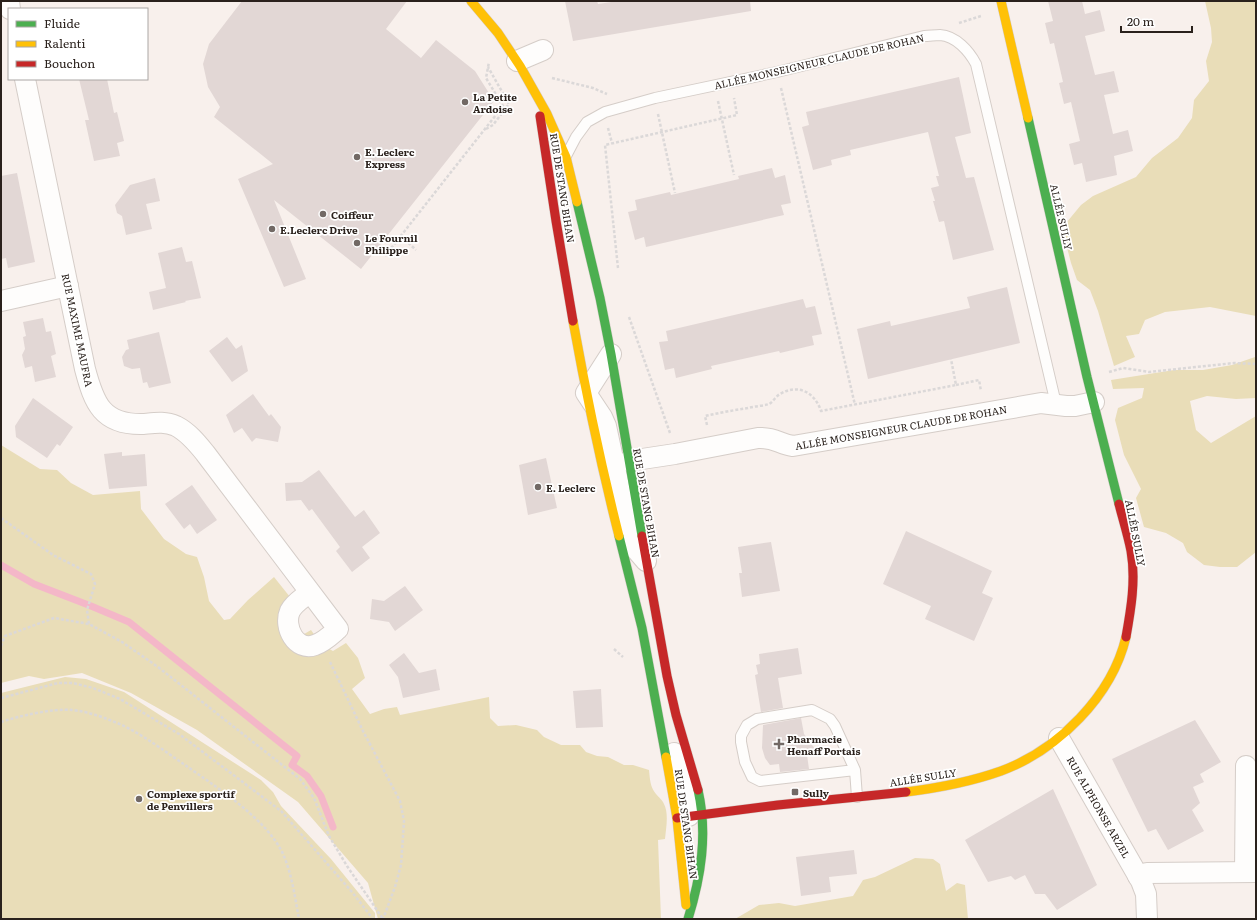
<svg xmlns="http://www.w3.org/2000/svg" width="1257" height="920" font-family="Literata,serif">
	<style>
		.green { fill: #e9ddb8 }
		.lines { fill: none; stroke-linecap: round; stroke-linejoin: round }
		.stream { stroke: #f4b7c8; stroke-width: 7 }
		.building { fill: #e2d7d5 }
		.lane-casing { stroke: #d5cdc8; stroke-width: 12 }
		.street-casing { stroke: #d5cdc8; stroke-width: 22 }
		.fast-casing { stroke: #d5cdc8; stroke-width: 10 }
		.slow-casing { stroke: #d5cdc8; stroke-width: 10 }
		.jam-casing { stroke: #d5cdc8; stroke-width: 10 }
		.path { stroke: #dbd8d8; stroke-width: 2.5; stroke-dasharray: 3 2; stroke-linecap: butt }
		.lane { stroke: #fefdfc; stroke-width: 10 }
		.street { stroke: #fefdfc; stroke-width: 20 }
		.fast { stroke: #4caf50; stroke-width: 9 }
		.slow { stroke: #ffc107; stroke-width: 9 }
		.jam { stroke: #c62828; stroke-width: 9 }
		.poi-dot { fill: #726965; stroke: #fff; stroke-width: 1.5 }
		.labels { text-anchor: middle; dominant-baseline: central; stroke-width: 3.5; stroke-linejoin: round; paint-order: stroke }
		.street-label { font-size: 10px; fill: #2a211c; stroke: #fff }
		.poi-label { font-size: 10px; font-weight: bold; fill: #2a211c; stroke: #fff; text-anchor: start }
	</style>
	<rect width="100%" height="100%" fill="#f8f0ec"/>
	<!-- green -->
	<g class="green">
		<polygon points="1205,1 1256,1 1256,316 1210,307 1165,312 1145,320 1139,334 1126,336 1135,357 1114,366 1098,311 1090,290 1077,280 1071,263 1062,228 1081,205 1093,196 1136,177 1152,158 1178,138 1192,118 1194,100 1209,81 1206,61 1212,42 1211,28"/>
		<polygon points="1255,357 1256,398 1236,399 1207,396 1190,401 1196,430 1211,443 1256,416 1256,552 1237,567 1220,567 1204,565 1187,552 1183,543 1166,533 1144,527 1136,498 1141,489 1124,455 1115,420 1118,408 1142,398 1144,388 1113,389 1111,380 1174,370 1203,370 1232,365"/>
		<path d="M1,445L40,469L57,470L71,483L93,495L140,491L141,509L164,539L186,554L197,557L204,577L209,601L224,620L230,619L248,600L274,577L290,597C277,619 274,621 287,644L311,630C317,639 323,646 333,651L346,643L358,658L365,678L352,689L370,714L384,709L397,707L400,715L489,697L490,718L498,726L516,725L537,730L544,737L561,745H580L586,752L597,756L608,757L624,765H633L649,770C650,779 650,787 656,794C659,798 662,799 664,804C669,814 666,828 665,839L658,840L661,919H378L368,883L298,802L197,730L131,693L82,673L44,679L29,676L1,683Z"/>
		<polygon points="65,677 86,679 124,692 261,780 273,792 281,806 331,859 375,913 375,919 1,919 1,693"/>
		<polygon points="915,858 933,859 940,864 946,891 957,883 965,885 968,919 735,919 759,905 779,903 795,906 853,896 863,880 875,877"/>
	</g>
	<g class="lines">
		<!-- stream -->
		<polyline class="stream" points="1,565 34,584 91,606 129,622 297,756 292,765 307,776 321,796 333,827"/>
	</g>
	<!-- building -->
	<g class="building">
		<polygon points="242,1 407,1 386,29 421,58 436,40 475,71 494,101 361,269 274,200 306,279 284,287 238,179 273,164 214,117 220,107 208,87 203,64 209,44"/>
		<polygon points="565,1 597,1 598,4 618,1 750,1 751,11 573,41"/>
		<polygon points="1048,1 1082,1 1085,14 1100,10 1105,31 1085,36 1095,75 1114,71 1119,92 1104,95 1113,134 1128,130 1133,151 1114,156 1117,175 1086,182 1082,163 1074,165 1069,144 1080,141 1071,102 1064,104 1059,83 1063,82 1054,43 1050,44 1045,23 1053,21"/>
		<polygon points="959,77 971,133 955,137 966,178 974,177 994,250 953,260 944,221 939,222 933,201 935,201 931,188 939,186 936,176 939,176 928,132 850,150 851,155 831,160 832,165 813,170 802,127 809,125 806,112"/>
		<polygon points="79,79 107,79 114,113 117,112 124,141 117,143 120,156 94,161 85,120 89,120"/>
		<polygon points="772,168 775,178 785,175 791,203 781,205 784,215 646,247 644,237 635,240 628,212 637,210 635,200 670,192 671,195 739,179 738,176"/>
		<polygon points="17,173 35,262 8,268 6,258 1,259 1,176"/>
		<polygon points="155,178 160,201 146,204 152,229 126,235 122,216 117,213 115,205 130,185"/>
		<polygon points="182,247 186,262 192,261 201,298 185,301 186,302 153,310 149,292 166,288 158,253"/>
		<polygon points="1007,287 1020,343 868,379 857,329 890,321 891,326 970,308 967,297"/>
		<polygon points="803,299 806,308 815,306 822,334 812,336 814,345 780,353 779,351 711,366 712,369 676,378 674,368 665,370 659,342 668,341 666,331"/>
		<polygon points="43,318 46,332 51,331 56,354 51,356 56,377 35,382 32,366 25,368 22,355 25,349 23,337 26,336 23,322"/>
		<polygon points="159,332 171,383 149,388 147,382 143,383 140,368 132,369 124,366 122,357 126,350 129,349 127,340"/>
		<polygon points="227,337 236,349 242,345 248,371 232,382 209,351"/>
		<polygon points="253,394 269,416 271,414 281,427 278,442 256,438 252,442 242,428 234,433 226,415"/>
		<polygon points="33,398 73,427 60,446 57,444 47,458 16,437 15,426"/>
		<polygon points="122,452 122,456 145,454 147,486 109,489 104,454"/>
		<polygon points="546,458 557,508 528,515 519,465"/>
		<polygon points="319,470 355,517 364,510 380,533 362,547 370,558 352,572 336,551 340,547 312,509 309,511 301,500 286,501 285,483 302,482"/>
		<polygon points="192,485 217,520 197,534 190,524 184,529 165,504"/>
		<polygon points="906,531 992,571 982,593 993,598 974,641 925,619 931,606 883,584"/>
		<polygon points="771,542 780,591 742,597 739,573 742,573 738,547"/>
		<polygon points="405,586 423,610 395,631 389,622 370,619 372,599 384,601"/>
		<polygon points="798,648 802,674 778,678 783,708 761,712 755,675 758,674 756,665 760,664 759,654"/>
		<polygon points="404,653 419,673 436,669 440,690 403,698 398,677 389,665"/>
		<polygon points="601,689 603,727 576,728 573,691"/>
		<polygon points="801,718 804,734 815,749 807,755 809,769 780,772 779,764 770,765 765,758 762,748 763,725"/>
		<polygon points="1195,720 1221,762 1200,774 1204,782 1193,787 1200,803 1192,810 1204,831 1168,850 1156,829 1148,832 1112,759"/>
		<polygon points="1053,789 1097,885 1057,910 1045,894 1035,894 1025,875 1015,880 1011,876 988,882 965,840"/>
		<polygon points="854,850 857,874 829,877 831,892 801,896 796,857"/>
	</g>
	<g class="lines">
		<defs>
			<g id="lane">
				<path d="M566,156L576,137L587,122L605,112L655,98L777,72L924,36C929,36 935,35 940,35C956,36 969,51 976,64L1056,404"/>
				<polyline points="855,770 760,781 752,777 745,762 741,742 741,736 747,725 757,719 812,710 830,719 835,726 855,770 857,797"/>
			</g>
			<g id="street">
				<polyline points="9,1 10,9"/>
				<polyline points="517,61 543,50"/>
				<path d="M25,79L85,369C94,403 102,425 143,424C154,423 165,421 176,426C188,432 197,443 205,453L338,629C331,635 324,642 315,645C296,652 283,627 290,611C294,603 303,598 310,592"/>
				<polyline points="1,301 68,286"/>
				<polyline points="611,354 586,393 602,417 606,426 630,538 634,547 646,561"/>
				<path d="M629,461L675,454L758,438C775,437 779,444 793,446L1007,409L1041,403L1066,406H1075L1094,402"/>
				<polyline points="1059,738 1141,881 1146,894 1147,919"/>
				<polyline points="674,753 683,786 689,816"/>
				<polyline points="1245,872 1246,766"/>
				<polyline points="1138,876 1147,873 1256,872"/>
			</g>
			<g id="fast">
				<polyline points="1028,118 1087,377 1119,504"/>
				<polyline points="577,202 600,298 611,354 642,536"/>
				<polyline points="619,536 642,628 666,757"/>
				<path d="M688,919C701,877 708,834 698,790"/>
			</g>
			<g id="slow">
				<polyline points="471,1 498,33 520,66 547,114 566,157 577,202"/>
				<polyline points="1001,1 1028,118"/>
				<path d="M573,321C586,393 601,465 619,536"/>
				<polyline points="666,757 677,818 686,905"/>
				<path d="M906,792C938,788 970,782 1001,771C1058,750 1112,696 1126,637"/>
			</g>
			<g id="jam">
				<polyline points="540,116 556,221 573,321"/>
				<path d="M1119,504C1123,520 1128,535 1131,551C1136,580 1131,609 1126,637"/>
				<polyline points="642,536 667,676 676,715 698,790"/>
				<polyline points="677,818 778,805 906,792"/>
			</g>
		</defs>
		<!-- lane casing -->
		<use href="#lane" class="lane-casing"/>
		<!-- street casing -->
		<use href="#street" class="street-casing"/>
		<!-- fast casing -->
		<use href="#fast" class="fast-casing"/>
		<!-- slow casing -->
		<use href="#slow" class="slow-casing"/>
		<!-- jam casing -->
		<use href="#jam" class="jam-casing"/>
		<!-- path -->
		<g class="path">
			<polyline points="959,23 981,16"/>
			<polyline points="552,78 593,88 607,94"/>
			<polyline points="781,88 855,405"/>
			<polyline points="718,101 734,175"/>
			<polyline points="658,114 675,193"/>
			<polyline points="608,128 612,143"/>
			<polyline points="486,129 493,125 509,104 488,67"/>
			<polyline points="401,236 416,250"/>
			<polyline points="377,250 385,256 503,106 486,78 489,62"/>
			<polyline points="618,268 605,145 737,115 734,98"/>
			<polyline points="629,317 670,433"/>
			<polyline points="1109,372 1123,368 1149,372 1234,363 1256,364"/>
			<polyline points="956,385 979,380 981,391"/>
			<path d="M707,425L705,416C719,413 734,410 748,408C755,406 763,406 769,404C773,402 776,396 780,394C799,383 815,393 821,411L956,385L951,359"/>
			<polyline points="1,518 53,555 91,574 95,584 87,610 89,624"/>
			<polyline points="1,646 5,636 54,618 89,624 122,642 158,667 300,779 314,798 329,836 347,866 383,919"/>
			<polyline points="614,649 623,657"/>
			<polyline points="330,662 363,731 400,801 404,821 401,865 395,887 383,919"/>
			<polyline points="1,698 58,683 73,683 93,688 120,699 179,734 281,811 352,892 373,919"/>
			<path d="M1,722C19,716 54,708 72,710C91,712 108,719 124,726C146,737 166,752 185,765C216,787 267,819 283,854C292,874 295,898 299,919"/>
		</g>
		<!-- lane -->
		<use href="#lane" class="lane"/>
		<!-- street -->
		<use href="#street" class="street"/>
		<!-- fast -->
		<use href="#fast" class="fast"/>
		<!-- slow -->
		<use href="#slow" class="slow"/>
		<!-- jam -->
		<use href="#jam" class="jam"/>
	</g>
	<!-- markers -->
	<g class="poi-dot">
		<circle cx="465" cy="102" r="4"/>
		<circle cx="357" cy="157" r="4"/>
		<circle cx="323" cy="214" r="4"/>
		<circle cx="272" cy="229" r="4"/>
		<circle cx="357" cy="243" r="4"/>
		<circle cx="538" cy="487" r="4"/>
		<path d="M777 738h4v4h4v4h-4v4h-4v-4h-4v-4h4z"/>
		<rect x="791" y="788" width="8" height="8" rx="2"/>
		<circle cx="139" cy="799" r="4"/>
	</g>
	<g class="labels">
		<!-- street labels -->
		<g class="street-label">
			<text transform="translate(819 61) rotate(-13)">ALLÉE MONSEIGNEUR CLAUDE DE ROHAN</text>
			<text transform="translate(563 188) rotate(81)">RUE DE STANG BIHAN</text>
			<text transform="translate(1062 217) rotate(77)">ALLÉE SULLY</text>
			<text transform="translate(78 330) rotate(78)">RUE MAXIME MAUFRA</text>
			<text transform="translate(901 427) rotate(-10)">ALLÉE MONSEIGNEUR CLAUDE DE ROHAN</text>
			<text transform="translate(647 503) rotate(80)">RUE DE STANG BIHAN</text>
			<text transform="translate(1136 533) rotate(79)">ALLÉE SULLY</text>
			<text transform="translate(923 777) rotate(-9)">ALLÉE SULLY</text>
			<text transform="translate(1099 807) rotate(60)">RUE ALPHONSE ARZEL</text>
			<text transform="translate(687 824) rotate(82)">RUE DE STANG BIHAN</text>
		</g>
		<!-- poi labels -->
		<g class="poi-label">
			<text x="473" y="96">La Petite<tspan x="473" dy="12">Ardoise</tspan></text>
			<text x="365" y="151">E. Leclerc<tspan x="365" dy="12">Express</tspan></text>
			<text x="331" y="214">Coiffeur</text>
			<text x="280" y="229">E.Leclerc Drive</text>
			<text x="365" y="237">Le Fournil<tspan x="365" dy="12">Philippe</tspan></text>
			<text x="546" y="487">E. Leclerc</text>
			<text x="787" y="738">Pharmacie<tspan x="787" dy="12">Henaff Portais</tspan></text>
			<text x="803" y="792">Sully</text>
			<text x="147" y="793">Complexe sportif<tspan x="147" dy="12">de Penvillers</tspan></text>
		</g>
	</g>
	<!-- border -->
	<rect width="1257" height="920" fill="none" stroke="#2a211c" stroke-width="4"/>
	<!-- legend -->
	<rect x="8" y="8" width="140" height="72" fill="#ffffff" stroke="#aaa6a4"/>
	<rect x="16" y="21" width="20" height="6" fill="#4caf50" stroke="#aaa6a4"/>
	<text x="44" y="28" font-size="12" fill="#2a211c">Fluide</text>
	<rect x="16" y="41" width="20" height="6" fill="#ffc107" stroke="#aaa6a4"/>
	<text x="44" y="48" font-size="12" fill="#2a211c">Ralenti</text>
	<rect x="16" y="61" width="20" height="6" fill="#c62828" stroke="#aaa6a4"/>
	<text x="44" y="68" font-size="12" fill="#2a211c">Bouchon</text>
	<!-- scale -->
	<path d="M1121 26v6h71v-6" fill="none" stroke="#2a211c" stroke-width="2"/>
	<text x="1127" y="26" font-size="12" fill="#2a211c" stroke="#ffffff" stroke-width="3" paint-order="stroke">20 m</text>
</svg>
